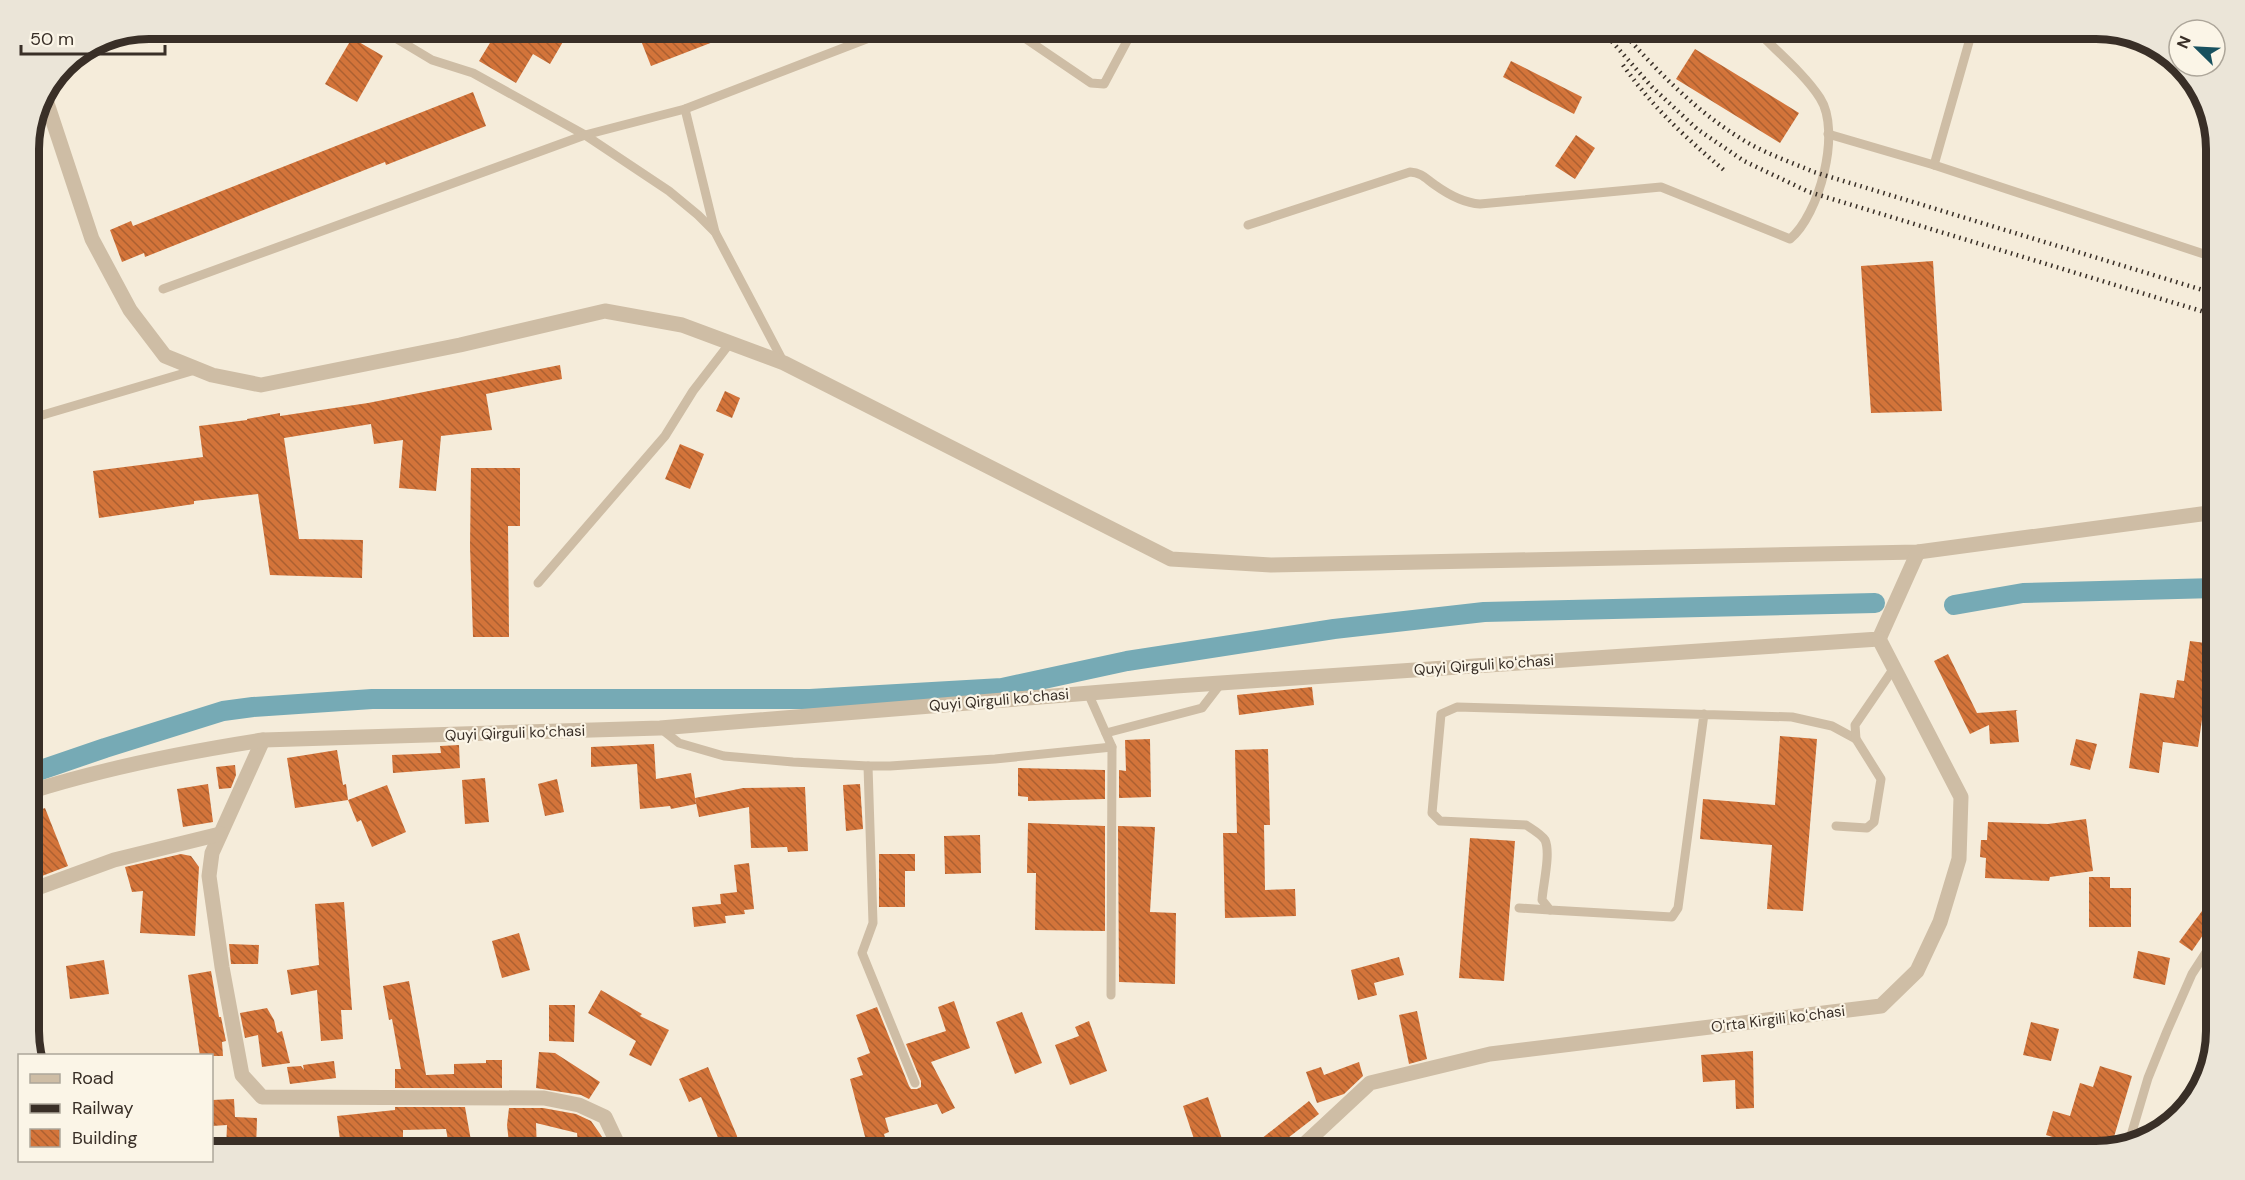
<svg xmlns="http://www.w3.org/2000/svg" width="2245" height="1180" font-family="'DM Sans',sans-serif">
	<style>
		.lines { fill: none; stroke-linecap: round; stroke-linejoin: round }
		.canal { stroke: #76aab5; stroke-width: 20 }
		.building { fill: url(#building-back-hatch) }
		.lane { stroke: #cebda5; stroke-width: 9 }
		.street { stroke: #cebda5; stroke-width: 15 }
		.rail { stroke: #392f27; stroke-width: 4.5; stroke-dasharray: 1.5 4.5; stroke-linecap: butt }
		.labels { text-anchor: middle; dominant-baseline: central; stroke-width: 4.5; stroke-linejoin: round; paint-order: stroke }
		.street-label { font-size: 15px; fill: #392f27; stroke: #fbf5e7 }
		.rim { fill: none; stroke: #392f27; stroke-width: 8 }
	</style>
	<defs>
		<pattern id="building-back-hatch" width="6" height="6" patternUnits="userSpaceOnUse" patternTransform="scale(1.5)"><rect width="6" height="6" fill="#d3743a"/><path d="M-1 5l2 2M0 0l6 6M5-1l2 2" fill="none" stroke="#ac6031"/></pattern>
	</defs>
	<rect width="100%" height="100%" fill="#f5ecda"/>
	<g class="lines">
		<!-- canal -->
		<g class="canal">
			<polyline points="1954,605 2023,593 2216,588"/>
			<polyline points="29,774 105,748 223,711 253,707 372,699 810,699 1002,688 1127,661 1334,629 1484,612 1875,603"/>
		</g>
	</g>
	<!-- building -->
	<g class="building">
		<polygon points="499,28 571,28 550,64 533,54 516,83 479,61"/>
		<polygon points="636,28 744,28 744,30 651,66"/>
		<polygon points="352,38 383,56 357,102 325,84"/>
		<polygon points="1695,49 1799,113 1780,143 1676,79"/>
		<polygon points="1511,61 1582,97 1574,114 1503,77"/>
		<polygon points="473,92 486,126 386,165 385,162 145,257 144,253 122,262 110,230 131,221 133,226"/>
		<polygon points="1576,135 1595,148 1575,179 1555,166"/>
		<polygon points="1933,261 1942,411 1871,413 1861,266"/>
		<polygon points="560,365 562,379 486,394 492,430 441,436 436,491 399,488 403,440 374,444 371,424 284,438 299,539 363,540 362,578 270,575 258,494 194,501 194,504 99,518 93,471 203,457 199,426 247,420 247,419 280,413 280,416 368,403"/>
		<polygon points="725,391 740,398 732,418 716,411"/>
		<polygon points="680,444 704,454 690,489 665,479"/>
		<polygon points="471,468 520,468 520,526 508,526 509,637 473,637 470,547"/>
		<polygon points="2190,641 2213,644 2198,747 2163,742 2159,773 2129,768 2140,693 2174,698 2177,680 2184,681"/>
		<polygon points="1948,654 1977,713 2018,710 2016,711 2019,742 1990,744 1989,725 1970,734 1934,661"/>
		<polygon points="1312,687 1314,705 1239,715 1237,695"/>
		<polygon points="1780,736 1817,739 1803,911 1767,909 1772,845 1700,839 1703,799 1775,805"/>
		<polygon points="1150,739 1151,797 1119,798 1119,770 1126,771 1125,740"/>
		<polygon points="2076,739 2097,744 2090,770 2070,765"/>
		<polygon points="654,744 656,779 691,773 696,804 671,809 670,806 640,809 637,764 591,767 591,747"/>
		<polygon points="459,745 460,768 393,773 392,755 441,753 440,746"/>
		<polygon points="1268,749 1270,825 1264,825 1265,890 1295,889 1296,916 1225,918 1223,833 1237,833 1235,750"/>
		<polygon points="337,750 343,785 346,784 348,800 295,808 287,758"/>
		<polygon points="235,765 236,775 231,788 219,789 216,767"/>
		<polygon points="1018,768 1105,770 1105,799 1028,801 1028,797 1018,796"/>
		<polygon points="485,778 489,822 465,824 462,780"/>
		<polygon points="557,779 564,812 545,816 538,784"/>
		<polygon points="208,784 213,822 183,827 177,789"/>
		<polygon points="860,784 863,829 846,831 843,785"/>
		<polygon points="387,785 406,832 372,847 361,820 357,822 348,800"/>
		<polygon points="805,787 808,851 788,852 787,847 751,848 749,807 699,817 695,798 743,788"/>
		<polygon points="45,808 68,866 29,881 29,814"/>
		<polygon points="2086,819 2093,871 2050,877 2049,881 1985,878 1986,858 1980,857 1981,840 1987,840 1988,822 2048,824"/>
		<polygon points="1028,823 1105,826 1105,931 1035,930 1036,873 1027,873"/>
		<polygon points="1118,826 1155,827 1150,912 1176,913 1175,984 1119,982"/>
		<polygon points="980,835 981,873 945,874 944,836"/>
		<polygon points="1470,838 1515,841 1504,981 1459,978"/>
		<polygon points="181,854 191,856 199,867 195,936 140,933 143,891 132,892 125,867"/>
		<polygon points="879,854 915,854 915,871 905,871 905,907 879,907"/>
		<polygon points="749,863 754,909 744,910 745,914 725,916 726,923 694,927 692,907 721,904 720,894 737,892 734,865"/>
		<polygon points="2089,877 2110,877 2110,888 2131,888 2131,927 2089,927"/>
		<polygon points="344,902 352,1010 341,1010 343,1039 321,1041 317,990 291,995 287,970 319,965 315,904"/>
		<polygon points="2202,911 2214,919 2192,951 2179,942"/>
		<polygon points="519,933 530,970 502,978 492,941"/>
		<polygon points="229,944 259,945 258,964 231,964"/>
		<polygon points="2138,951 2170,958 2165,985 2133,978"/>
		<polygon points="1399,957 1404,975 1374,983 1377,995 1358,1000 1351,970"/>
		<polygon points="104,960 109,994 70,999 66,966"/>
		<polygon points="211,971 219,1017 221,1017 226,1041 222,1042 223,1056 200,1056 188,975"/>
		<polygon points="409,981 426,1075 454,1074 454,1064 486,1063 486,1060 502,1060 502,1088 395,1088 395,1069 401,1069 392,1019 389,1020 383,986"/>
		<polygon points="601,990 642,1014 640,1016 669,1030 651,1066 629,1055 636,1041 588,1013"/>
		<polygon points="954,1001 970,1048 931,1062 955,1108 942,1114 937,1104 885,1118 889,1132 884,1134 889,1152 869,1152 850,1079 863,1075 857,1058 870,1053 856,1015 877,1007 909,1086 911,1089 917,1089 921,1087 921,1081 906,1044 946,1031 938,1007"/>
		<polygon points="549,1005 575,1005 574,1042 549,1041"/>
		<polygon points="267,1008 274,1020 277,1033 282,1031 290,1063 262,1067 258,1035 245,1038 240,1013"/>
		<polygon points="1417,1011 1427,1059 1409,1064 1399,1015"/>
		<polygon points="1022,1012 1042,1063 1015,1074 996,1022"/>
		<polygon points="1089,1021 1107,1071 1070,1085 1055,1045 1079,1036 1075,1027"/>
		<polygon points="2031,1022 2059,1029 2051,1061 2023,1055"/>
		<polygon points="1753,1051 1754,1108 1736,1109 1735,1080 1703,1082 1701,1055"/>
		<polygon points="539,1052 555,1053 600,1082 589,1099 581,1095 536,1088"/>
		<polygon points="334,1061 336,1078 290,1084 287,1067 301,1066 304,1070 303,1065"/>
		<polygon points="1359,1062 1363,1076 1344,1094 1317,1103 1306,1072 1321,1067 1324,1075"/>
		<polygon points="2100,1066 2132,1076 2111,1147 2098,1151 2046,1135 2053,1111 2070,1116 2080,1083 2093,1087"/>
		<polygon points="708,1067 737,1136 739,1152 724,1152 701,1097 689,1102 679,1079"/>
		<polygon points="1208,1097 1226,1151 1198,1151 1183,1106"/>
		<polygon points="234,1099 235,1117 257,1118 256,1150 226,1149 227,1125 212,1126 212,1100"/>
		<polygon points="1309,1101 1319,1114 1271,1151 1246,1151"/>
		<polygon points="395,1107 465,1107 473,1152 450,1152 446,1129 403,1130 403,1145 376,1148 376,1152 360,1152 359,1138 340,1140 337,1116 395,1110"/>
		<polygon points="509,1108 543,1108 576,1114 591,1121 605,1141 601,1152 579,1152 577,1133 536,1123 537,1152 510,1152 507,1125"/>
	</g>
	<g class="lines">
		<!-- lane -->
		<g class="lane">
			<polyline points="385,28 397,39 432,60 473,73 585,135 669,191 698,215 715,232 784,363"/>
			<polyline points="1010,28 1091,83 1104,84 1134,28"/>
			<polyline points="685,109 715,232"/>
			<polyline points="1828,134 1934,165 2216,258"/>
			<polyline points="1934,165 1973,28"/>
			<path d="M1248,225L1410,172C1422,173 1425,178 1435,185C1449,195 1464,203 1480,204L1661,187L1790,239C1819,215 1842,132 1820,98C1804,73 1775,50 1754,28"/>
			<polyline points="163,289 585,135 685,109 895,28"/>
			<polyline points="29,419 195,370"/>
			<polyline points="538,583 665,436 693,391 730,343"/>
			<polyline points="1088,693 1112,747 1111,995"/>
			<path d="M1704,714L1678,908L1672,917L1550,910L1542,900C1543,885 1551,853 1545,840C1541,834 1532,829 1526,825L1440,821L1432,813L1441,714L1457,707L1792,717L1832,726L1856,739"/>
			<polyline points="660,728 679,743 724,756 793,762 868,766 890,766 995,759 1112,747"/>
			<polyline points="1106,733 1202,708 1222,682"/>
			<polyline points="868,766 873,923 862,953 915,1083"/>
			<polyline points="1836,826 1867,828 1874,822 1881,779 1856,739 1855,725 1894,668"/>
			<polyline points="1519,908 1550,910"/>
			<polyline points="2129,1142 2148,1078 2167,1031 2192,974 2216,937"/>
		</g>
		<!-- street -->
		<g class="street">
			<polyline points="44,94 92,239 130,310 165,356 212,375 261,385 460,345 605,311 682,325 784,363 1171,559 1271,565 1918,552 2216,512"/>
			<polyline points="263,740 212,853 209,876 222,967 242,1075 262,1097 544,1098 579,1105 605,1117 621,1151"/>
			<path d="M29,792C105,768 185,752 263,740L660,728L1176,686L1879,639L1918,552"/>
			<polyline points="29,891 114,860 220,834"/>
			<polyline points="1297,1151 1370,1083 1490,1054 1881,1006 1917,971 1940,922 1959,859 1961,797 1879,639"/>
		</g>
		<!-- rail -->
		<g class="rail">
			<polyline points="1600,28 1652,87 1697,129 1744,161 1809,192 2211,314"/>
			<path d="M1619,28C1658,72 1699,115 1750,144C1770,155 1793,163 1814,172L2216,294"/>
			<path d="M1623,65C1654,109 1685,137 1725,171"/>
		</g>
	</g>
	<g class="labels">
		<!-- street labels -->
		<g class="street-label">
			<text transform="translate(1484 665) rotate(-4)">Quyi Qirguli koʻchasi</text>
			<text transform="translate(999 700) rotate(-5)">Quyi Qirguli koʻchasi</text>
			<text transform="translate(515 733) rotate(-2)">Quyi Qirguli koʻchasi</text>
			<text transform="translate(1778 1019) rotate(-7)">Oʻrta Kirgili koʻchasi</text>
		</g>
	</g>
	<!-- crop -->
	<path d="M0 0H2245V1180H0ZM149 39H2096A110 110 0 0 1 2206 149V1031A110 110 0 0 1 2096 1141H149A110 110 0 0 1 39 1031V149A110 110 0 0 1 149 39Z" fill="#ebe5d8" fill-rule="evenodd"/>
	<path class="rim" d="M149 39H2096A110 110 0 0 1 2206 149V1031A110 110 0 0 1 2096 1141H149A110 110 0 0 1 39 1031V149A110 110 0 0 1 149 39Z"/>
	<!-- legend -->
	<rect x="18" y="1054" width="195" height="108" fill="#fbf5e7" stroke="#ada69a" stroke-width="1.5"/>
	<rect x="30" y="1074" width="30" height="9" fill="#cebda5" stroke="#ada69a" stroke-width="1.5"/>
	<text x="72" y="1084" font-size="18" fill="#392f27">Road</text>
	<rect x="30" y="1104" width="30" height="9" fill="#392f27" stroke="#ada69a" stroke-width="1.5"/>
	<text x="72" y="1114" font-size="18" fill="#392f27">Railway</text>
	<rect x="30" y="1129" width="30" height="18" fill="url(#building-back-hatch)" stroke="#ada69a" stroke-width="1.5"/>
	<text x="72" y="1144" font-size="18" fill="#392f27">Building</text>
	<!-- north arrow -->
	<g transform="translate(2197 48) rotate(294)"><circle r="28" fill="#fbf5e7" stroke="#ada69a" stroke-width="1.5"/>
	<path d="M0-4.5L10 22L0 15L-10 22Z" fill="#18515f"/>
	<text y="-9" font-size="16" font-weight="bold" text-anchor="middle" fill="#392f27">N</text>
	</g>
	<!-- scale -->
	<path d="M21 45v9h144v-9" fill="none" stroke="#392f27" stroke-width="3"/>
	<text x="30" y="45" font-size="18" fill="#392f27" stroke="#fbf5e7" stroke-width="4.5" paint-order="stroke">50 m</text>
</svg>
